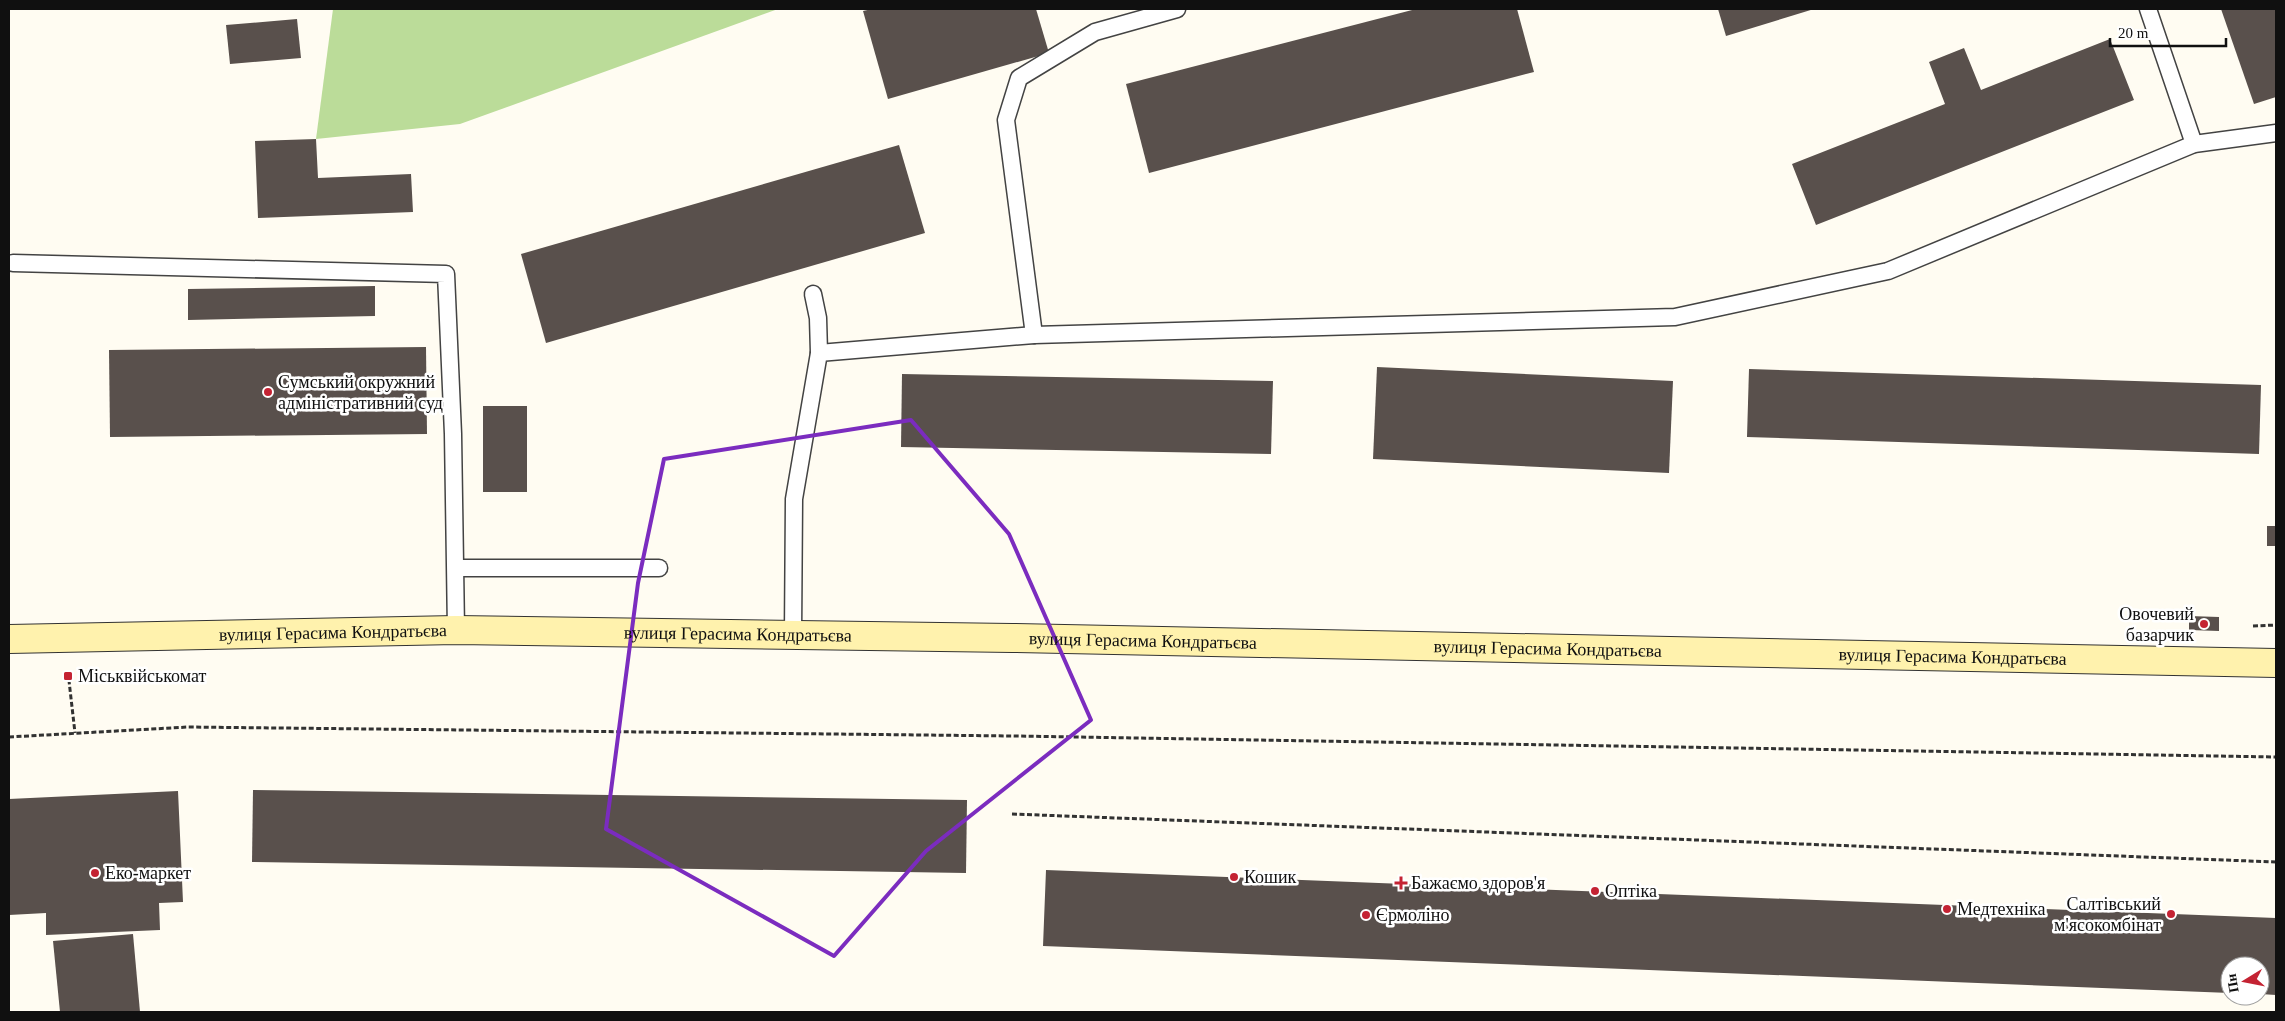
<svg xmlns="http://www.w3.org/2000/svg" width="2285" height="1021" font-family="Georgia,serif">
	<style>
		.forest { fill: #bbdc99 }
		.building { fill: #59504c }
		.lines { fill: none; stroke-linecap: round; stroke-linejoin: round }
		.lane-casing { stroke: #434343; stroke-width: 19 }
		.secondary-casing { stroke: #323232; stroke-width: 30 }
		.path { stroke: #323232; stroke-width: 3; stroke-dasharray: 5 2.5; stroke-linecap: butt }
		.lane { stroke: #fff; stroke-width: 16 }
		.secondary { stroke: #fff2ad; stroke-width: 28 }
		.marked { fill: none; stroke: #7b2cbf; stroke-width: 4; stroke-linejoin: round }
		.poi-dot { fill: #c42333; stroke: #fff; stroke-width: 2 }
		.labels { text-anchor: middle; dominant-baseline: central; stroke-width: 5; stroke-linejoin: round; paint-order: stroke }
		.poi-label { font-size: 18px; fill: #101010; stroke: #fff; text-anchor: start }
		.street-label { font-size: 18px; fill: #101010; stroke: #fff }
	</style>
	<rect width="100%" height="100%" fill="#fffcf2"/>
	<!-- forest -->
	<polygon class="forest" points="333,9 778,9 460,124 316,139"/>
	<!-- building -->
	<g class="building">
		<polygon points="872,9 1036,9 1049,53 888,99 863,11"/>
		<polygon points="1416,9 1517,9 1534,72 1149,173 1126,84"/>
		<polygon points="1718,9 1814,9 1726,36"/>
		<polygon points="2221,9 2276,9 2276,97 2254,104"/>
		<polygon points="297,19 301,58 230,64 226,25"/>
		<polygon points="2110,39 2134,100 1816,225 1792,164 1945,104 1929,62 1964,48 1981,90"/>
		<polygon points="316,139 318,178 411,174 413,212 258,218 255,141"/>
		<polygon points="899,145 925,233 546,343 521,254"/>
		<polygon points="375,286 375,316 188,320 188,289"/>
		<polygon points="426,347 427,434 110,437 109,350"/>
		<polygon points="1377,367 1673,381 1669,473 1373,459"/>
		<polygon points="1749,369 2261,385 2259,454 1747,437"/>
		<polygon points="902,374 1273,381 1271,454 901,447"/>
		<rect x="483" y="406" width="44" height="86"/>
		<rect x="2267" y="526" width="9" height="20"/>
		<polygon points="2189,616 2219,617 2219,631 2189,630"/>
		<polygon points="253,790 967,800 966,873 252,862"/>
		<polygon points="178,791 183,902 159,903 160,930 46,935 46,913 9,915 9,799"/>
		<polygon points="1046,870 2276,918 2276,995 2260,994 2260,966 2230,966 2230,993 1043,946"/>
		<polygon points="133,934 140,1012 60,1012 53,941"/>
	</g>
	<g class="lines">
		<defs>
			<g id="lane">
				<polyline points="2148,9 2194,144"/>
				<polyline points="13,263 446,274 453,434 456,630"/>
				<polyline points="813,294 818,318 819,353"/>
				<polyline points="1034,335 1006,120 1019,78 1095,32 1177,9"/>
				<polyline points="457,568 659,568"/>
				<polyline points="793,635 794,499 819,353 1034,335 1675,317 1888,271 2194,144 2276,133"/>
			</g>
			<g id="secondary">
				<path id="s1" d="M9,639L456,630L1012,638L2276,663"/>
			</g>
		</defs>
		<!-- lane casing -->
		<use href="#lane" class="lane-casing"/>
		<!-- secondary casing -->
		<use href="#secondary" class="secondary-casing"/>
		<!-- path -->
		<g class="path">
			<polyline points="2253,626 2276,625"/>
			<polyline points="68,672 75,733"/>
			<polyline points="9,737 188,727 1014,736 2276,757"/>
			<polyline points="1012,814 2276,862"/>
		</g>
		<!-- lane -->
		<use href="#lane" class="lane"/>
		<!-- secondary -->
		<use href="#secondary" class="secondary"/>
	</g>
	<!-- marked area -->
	<path class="marked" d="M911,420L1009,534L1091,720L926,851L834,956L606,829L638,583L664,459Z"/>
	<!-- markers -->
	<g class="poi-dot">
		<circle cx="268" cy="392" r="5"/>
		<circle cx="2204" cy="624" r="5"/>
		<rect x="63" y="671" width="10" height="10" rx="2.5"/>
		<circle cx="95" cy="873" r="5"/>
		<circle cx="1234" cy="877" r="5"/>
		<path d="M1398.5 875.5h5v5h5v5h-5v5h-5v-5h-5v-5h5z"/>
		<circle cx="1595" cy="891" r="5"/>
		<circle cx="1947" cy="909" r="5"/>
		<circle cx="2171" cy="914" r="5"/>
		<circle cx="1366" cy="915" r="5"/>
	</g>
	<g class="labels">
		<!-- poi labels -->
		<g class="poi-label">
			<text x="278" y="382">Сумський окружний<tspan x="278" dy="21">адміністративний суд</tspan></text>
			<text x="2194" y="614" text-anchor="end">Овочевий<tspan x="2194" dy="21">базарчик</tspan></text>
			<text x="78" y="676">Міськвійськомат</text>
			<text x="105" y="873">Еко-маркет</text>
			<text x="1244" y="877">Кошик</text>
			<text x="1411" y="883">Бажаємо здоров'я</text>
			<text x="1605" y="891">Оптіка</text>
			<text x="2161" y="904" text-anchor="end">Салтівський<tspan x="2161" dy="21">м'ясокомбінат</tspan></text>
			<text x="1957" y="909">Медтехніка</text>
			<text x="1376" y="915">Єрмоліно</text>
		</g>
		<!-- street labels -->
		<g class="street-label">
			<text stroke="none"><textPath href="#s1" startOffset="324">вулиця Герасима Кондратьєва</textPath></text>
			<text stroke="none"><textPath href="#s1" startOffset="729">вулиця Герасима Кондратьєва</textPath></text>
			<text stroke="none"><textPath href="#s1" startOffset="1134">вулиця Герасима Кондратьєва</textPath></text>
			<text stroke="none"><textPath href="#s1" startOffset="1539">вулиця Герасима Кондратьєва</textPath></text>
			<text stroke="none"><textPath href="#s1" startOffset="1944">вулиця Герасима Кондратьєва</textPath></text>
		</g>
	</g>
	<!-- border -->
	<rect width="2285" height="1021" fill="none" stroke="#101010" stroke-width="20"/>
	<!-- north arrow -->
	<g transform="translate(2245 981) rotate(260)"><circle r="24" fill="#ffffff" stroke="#9f9f9f"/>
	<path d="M0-4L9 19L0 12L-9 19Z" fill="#c42333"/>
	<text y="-8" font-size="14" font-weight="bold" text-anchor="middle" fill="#101010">Пн</text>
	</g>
	<!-- scale -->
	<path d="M2110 38v8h116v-8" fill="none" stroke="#101010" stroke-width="2.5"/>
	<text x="2118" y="38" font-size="15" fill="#101010" stroke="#ffffff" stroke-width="4" paint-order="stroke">20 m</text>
</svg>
